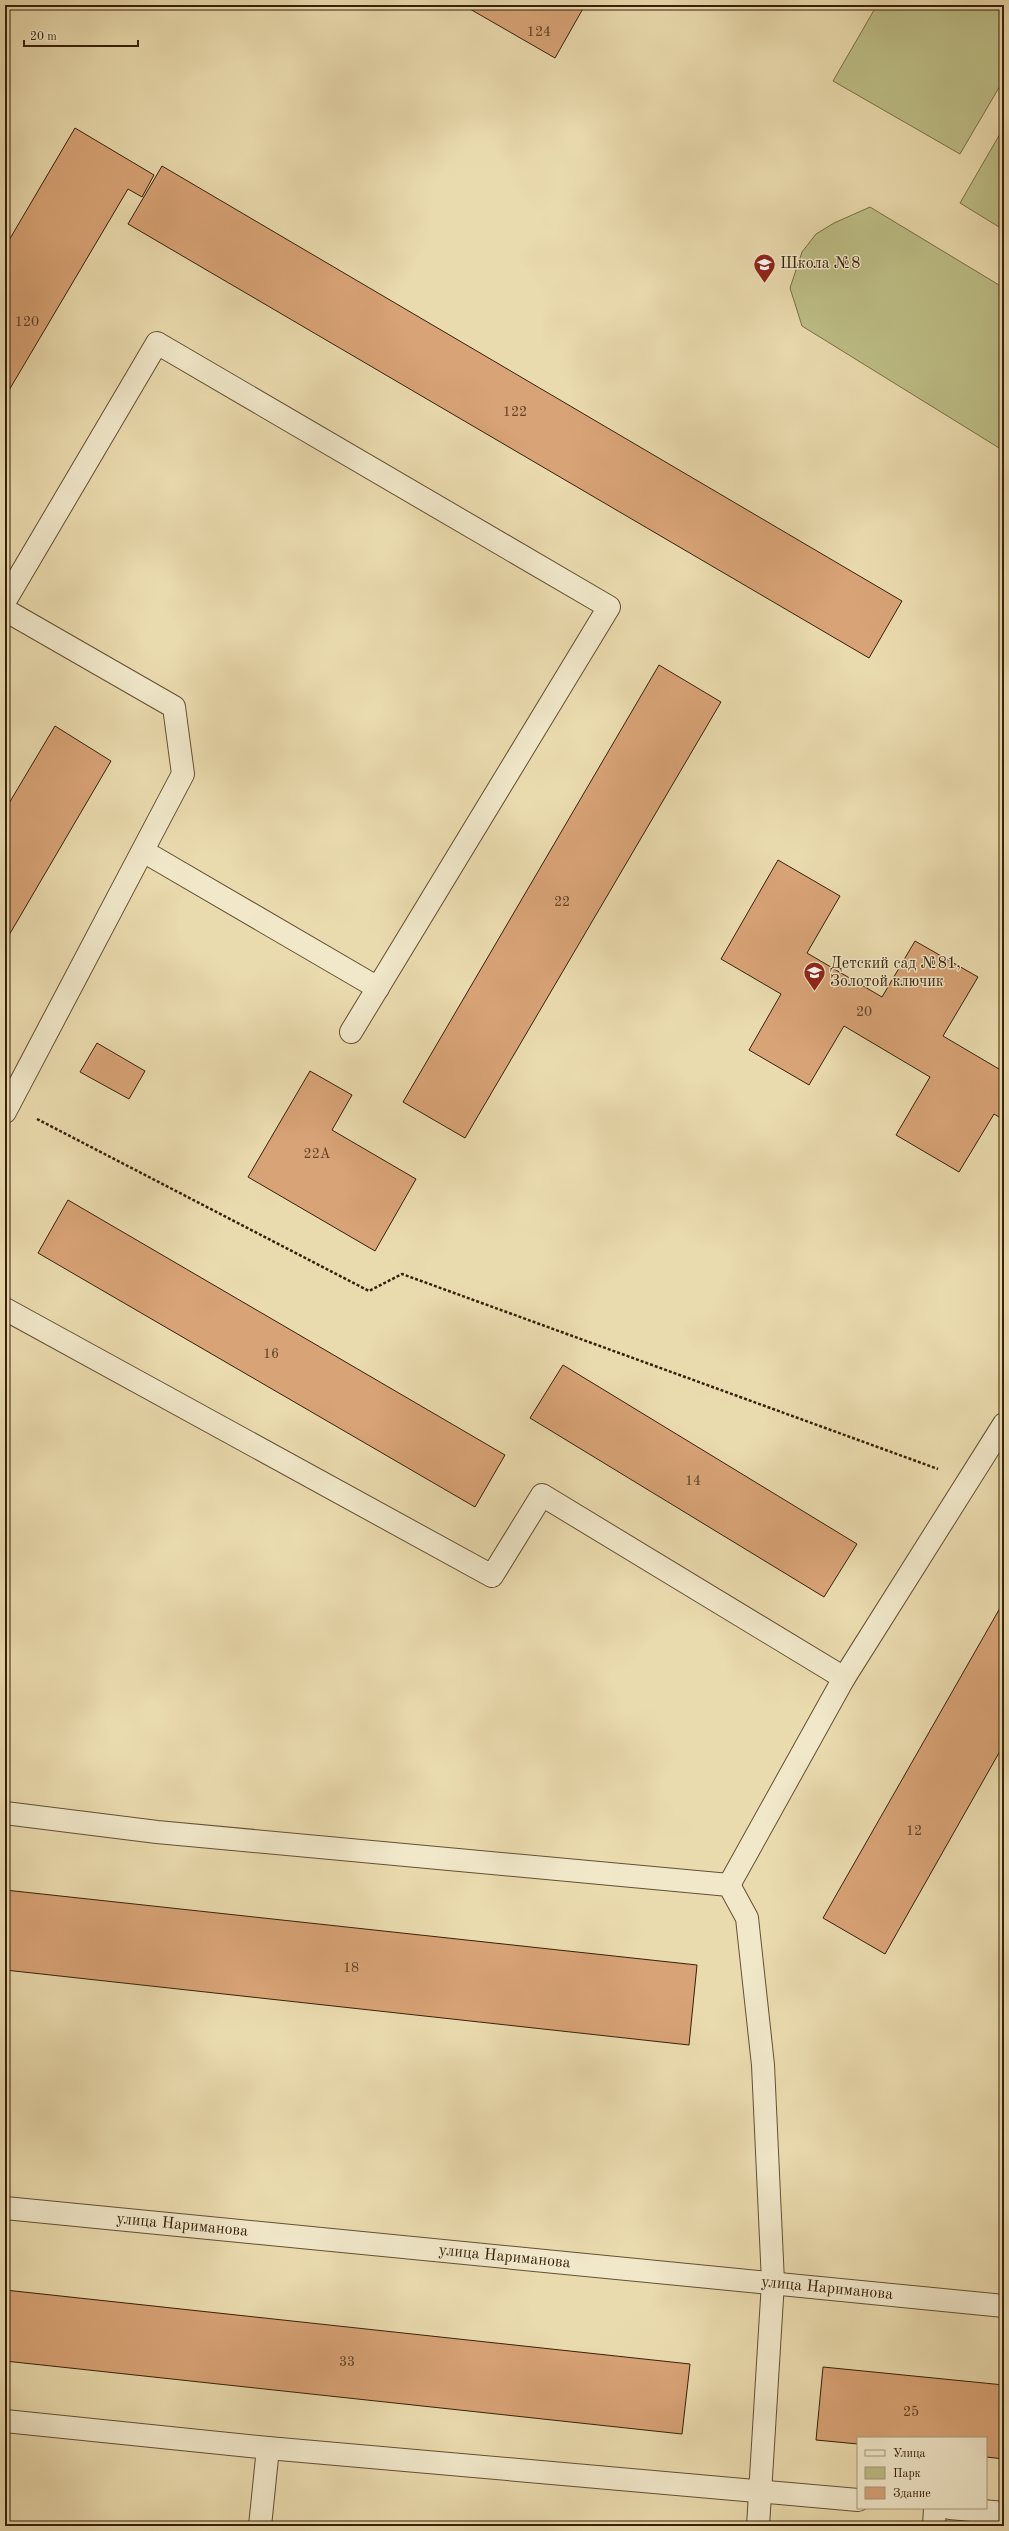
<svg xmlns="http://www.w3.org/2000/svg" width="1009" height="2531" font-family="'Old Standard TT',serif">
	<style>
		.green { fill: #bdbe86; stroke: #7a6f48 }
		.building { fill: #d8a376; stroke: #372009 }
		.lines { fill: none; stroke-linecap: round; stroke-linejoin: round }
		.minor-casing { stroke: #644f32; stroke-width: 24 }
		.path { stroke: #372009; stroke-width: 2.5; stroke-dasharray: 3 2; stroke-linecap: butt }
		.minor { stroke: #f1e8ca; stroke-width: 22 }
		.labels { text-anchor: middle; dominant-baseline: central; stroke-width: 3; stroke-linejoin: round; paint-order: stroke }
		.number-label { font-size: 14px; fill: #5f4124 }
		.poi-label { font-size: 16px; fill: #372009; stroke: #f1e8ca; text-anchor: start }
		.street-label { font-size: 16px; fill: #372009; stroke: #f1e8ca }
	</style>
	<rect width="100%" height="100%" fill="#eadbae"/>
	<filter id="stains"><feTurbulence type="fractalNoise" baseFrequency=".005" numOctaves="4"/><feColorMatrix values="0 0 0 0 .2 0 0 0 0 .09 0 0 0 0 .02 0 0 0 .5 -.17"/></filter>
	<radialGradient id="worn" r=".72"><stop offset=".6" stop-color="#630" stop-opacity="0"/><stop offset="1" stop-color="#630" stop-opacity=".3"/></radialGradient>
	<!-- green -->
	<g class="green">
		<polygon points="877,5 1004,5 1004,79 960,154 833,81"/>
		<polygon points="1004,127 1004,230 960,203"/>
		<polygon points="870,207 1004,288 1004,451 802,326 790,288 802,252 816,234 834,223"/>
	</g>
	<!-- building -->
	<g class="building">
		<polygon points="463,5 585,5 555,58"/>
		<polygon points="75,128 154,175 142,197 128,189 5,397 5,247"/>
		<polygon points="162,166 902,601 869,658 128,224"/>
		<polygon points="659,665 721,702 465,1138 403,1102"/>
		<polygon points="55,726 111,761 5,942 5,810"/>
		<polygon points="778,860 840,896 807,953 882,997 915,941 978,977 943,1036 1004,1072 1004,1120 994,1114 959,1172 896,1135 930,1077 844,1026 809,1085 749,1050 781,994 721,959"/>
		<polygon points="97,1043 145,1071 129,1099 80,1072"/>
		<polygon points="310,1071 352,1095 332,1130 416,1179 375,1251 248,1177"/>
		<polygon points="68,1200 505,1455 475,1507 38,1253"/>
		<polygon points="563,1365 857,1544 824,1597 530,1418"/>
		<polygon points="1004,1601 1004,1744 885,1954 823,1918"/>
		<polygon points="5,1890 697,1965 689,2045 5,1970"/>
		<polygon points="5,2290 690,2364 682,2434 5,2361"/>
		<polygon points="823,2367 1004,2385 1004,2459 986,2457 986,2438 858,2438 858,2444 816,2440"/>
		<polygon points="802,2524 820,2526 802,2526"/>
	</g>
	<g class="lines">
		<defs>
			<g id="minor">
				<polyline points="5,601 157,343 609,607 351,1032"/>
				<polyline points="5,610 174,707 183,774 5,1112"/>
				<polyline points="143,851 378,988"/>
				<polyline points="5,1309 492,1576 542,1495 844,1678 1004,1424"/>
				<polyline points="5,1813 157,1832 729,1885 747,1918 763,2065 773,2282 758,2526"/>
				<polyline points="729,1885 844,1678"/>
				<path id="s1" d="M5,2208L1004,2306"/>
				<polyline points="5,2421 268,2448 858,2500"/>
				<polyline points="950,2508 1004,2513"/>
				<polyline points="260,2526 268,2448"/>
				<polyline points="934,2526 935,2508"/>
			</g>
		</defs>
		<!-- minor casing -->
		<use href="#minor" class="minor-casing"/>
		<!-- path -->
		<polyline class="path" points="37,1119 369,1291 402,1274 938,1469"/>
		<!-- minor -->
		<use href="#minor" class="minor"/>
	</g>
	<!-- icons -->
	<defs>
		<symbol id="school-pin" viewBox="-11 -11 22 30"><path d="M0 17L-7.5 6A9.5 9.5 0 1 1 7.5 6Z" fill="#8f2418" stroke="#f1e8ca"/><path d="M0-5L7-2L0 1L-7-2ZM-4 1L0 2.5L4 1V4Q0 6-4 4Z" fill="#fff"/></symbol>
	</defs>
	<g fill-rule="evenodd">
		<use href="#school-pin" x="752" y="252" width="25" height="34"/>
		<use href="#school-pin" x="802" y="960" width="25" height="34"/>
	</g>
	<g class="labels">
		<!-- number labels -->
		<g class="number-label">
			<text x="539" y="32">124</text>
			<text x="27" y="322">120</text>
			<text x="515" y="412">122</text>
			<text x="562" y="902">22</text>
			<text x="864" y="1012">20</text>
			<text x="317" y="1154">22А</text>
			<text x="271" y="1354">16</text>
			<text x="693" y="1481">14</text>
			<text x="914" y="1831">12</text>
			<text x="351" y="1968">18</text>
			<text x="347" y="2362">33</text>
			<text x="911" y="2412">25</text>
		</g>
		<!-- poi labels -->
		<g class="poi-label">
			<text x="780" y="264">Школа №8</text>
			<text x="830" y="964">Детский сад №81,<tspan x="830" dy="18">Золотой ключик</tspan></text>
		</g>
		<!-- street labels -->
		<g class="street-label">
			<text stroke="none"><textPath href="#s1" startOffset="178">улица Нариманова</textPath></text>
			<text stroke="none"><textPath href="#s1" startOffset="502">улица Нариманова</textPath></text>
			<text stroke="none"><textPath href="#s1" startOffset="826">улица Нариманова</textPath></text>
		</g>
	</g>
	<!-- margin -->
	<rect width="1009" height="2531" fill="none" stroke="#eadbae" stroke-width="20"/>
	<rect x="6" y="6" width="997" height="2519" fill="none" stroke="#372009" stroke-width="2"/>
	<rect x="10" y="10" width="989" height="2511" fill="none" stroke="#372009"/>
	<!-- legend -->
	<rect x="857" y="2437" width="130" height="72" fill="#f1e8ca" stroke="#a7987d"/>
	<rect x="865" y="2450" width="20" height="6" fill="#f1e8ca" stroke="#a7987d"/>
	<text x="893" y="2457" font-size="12" fill="#372009">Улица</text>
	<rect x="865" y="2467" width="20" height="12" fill="#bdbe86" stroke="#a7987d"/>
	<text x="893" y="2477" font-size="12" fill="#372009">Парк</text>
	<rect x="865" y="2487" width="20" height="12" fill="#d8a376" stroke="#a7987d"/>
	<text x="893" y="2497" font-size="12" fill="#372009">Здание</text>
	<!-- scale -->
	<path d="M24 40v6h114v-6" fill="none" stroke="#372009" stroke-width="2"/>
	<text x="30" y="40" font-size="12" fill="#372009" stroke="#f1e8ca" stroke-width="3" paint-order="stroke">20 m</text>
	<rect width="100%" height="100%" filter="url(#stains)"/>
	<rect width="100%" height="100%" fill="url(#worn)"/>
</svg>
